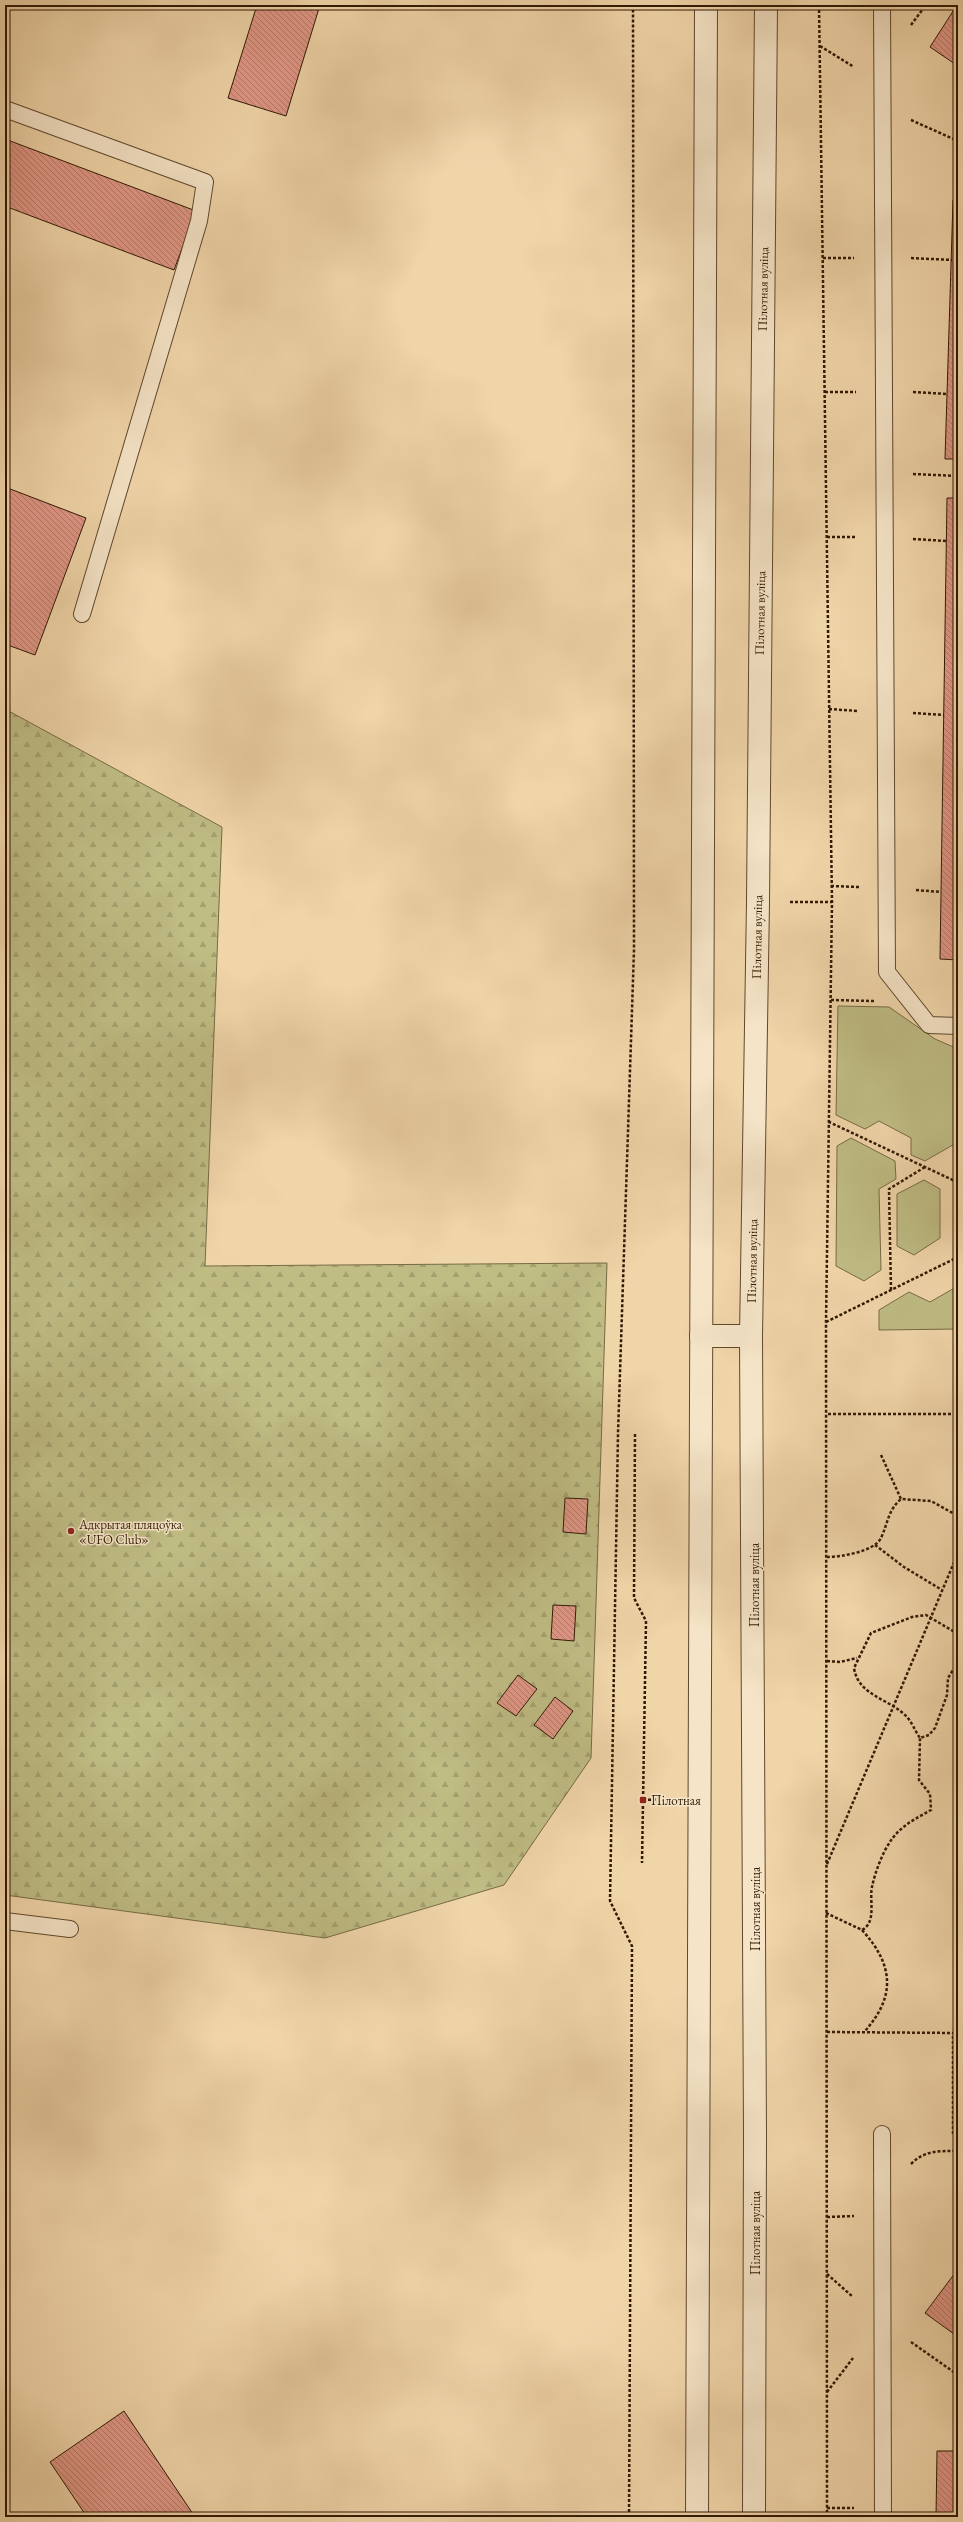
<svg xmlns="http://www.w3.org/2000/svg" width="963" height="2522" font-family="'EB Garamond',serif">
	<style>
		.green { fill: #bfbc84; stroke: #786a44 }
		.forest { fill: url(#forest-firs); stroke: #786a44 }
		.building { fill: url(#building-back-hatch); stroke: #301904 }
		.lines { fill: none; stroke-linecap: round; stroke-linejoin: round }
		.lane-casing { stroke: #60482d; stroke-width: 18 }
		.street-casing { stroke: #60482d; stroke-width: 24 }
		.path { stroke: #301904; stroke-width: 2.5; stroke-dasharray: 3 2; stroke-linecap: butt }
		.lane { stroke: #f5e4c7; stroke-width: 16 }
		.street { stroke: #f5e4c7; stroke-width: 22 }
		.poi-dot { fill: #8f2418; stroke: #f5e4c7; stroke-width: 1.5 }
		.labels { text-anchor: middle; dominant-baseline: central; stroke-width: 3; stroke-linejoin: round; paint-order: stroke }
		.street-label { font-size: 13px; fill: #301904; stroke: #f5e4c7 }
		.poi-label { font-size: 13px; fill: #301904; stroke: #f5e4c7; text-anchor: start }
	</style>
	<defs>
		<pattern id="forest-firs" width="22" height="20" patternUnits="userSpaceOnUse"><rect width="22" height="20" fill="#bfbc84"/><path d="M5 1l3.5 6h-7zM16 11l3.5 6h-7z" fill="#a4a170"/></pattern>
		<pattern id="building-back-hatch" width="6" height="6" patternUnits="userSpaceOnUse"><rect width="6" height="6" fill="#e09786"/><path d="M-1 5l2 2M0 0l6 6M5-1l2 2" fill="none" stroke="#b67a6b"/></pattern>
	</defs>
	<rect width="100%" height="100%" fill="#f0d5a9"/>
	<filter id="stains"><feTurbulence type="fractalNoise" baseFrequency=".005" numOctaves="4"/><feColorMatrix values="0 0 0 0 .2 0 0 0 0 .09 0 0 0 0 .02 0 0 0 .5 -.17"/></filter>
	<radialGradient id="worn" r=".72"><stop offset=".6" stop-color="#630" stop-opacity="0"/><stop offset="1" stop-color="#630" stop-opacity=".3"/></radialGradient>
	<!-- green -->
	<g class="green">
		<polygon points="838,1006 889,1007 935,1039 958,1049 958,1142 925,1161 911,1155 911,1138 879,1121 865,1129 836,1115"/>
		<polygon points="851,1138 895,1161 896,1179 879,1189 881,1270 864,1281 836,1266 837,1146"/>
		<polygon points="924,1180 940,1189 940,1238 914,1255 897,1246 897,1194"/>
		<polygon points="958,1286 958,1329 879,1330 879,1310 909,1292 930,1302"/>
	</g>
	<!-- forest -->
	<polygon class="forest" points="5,709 222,827 205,1266 607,1263 591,1758 504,1885 325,1938 5,1895"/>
	<!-- building -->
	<g class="building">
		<polygon points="257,5 320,5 286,116 228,98"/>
		<polygon points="957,5 958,5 958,66 930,47"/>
		<polygon points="5,139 196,211 174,270 10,208 5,220"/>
		<polygon points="953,200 958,200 958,459 945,459"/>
		<polygon points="5,487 86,518 35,655 5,644"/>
		<polygon points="947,498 958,498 958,960 940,959"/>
		<polygon points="565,1498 588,1499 586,1534 563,1532"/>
		<polygon points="553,1605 576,1606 574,1641 551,1639"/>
		<polygon points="518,1675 537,1689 516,1716 497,1703"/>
		<polygon points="555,1697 573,1711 553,1739 534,1725"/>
		<polygon points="958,2269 958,2337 925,2313"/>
		<polygon points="124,2411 195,2517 87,2517 50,2462"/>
		<polygon points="937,2451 958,2451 958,2517 936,2517"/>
	</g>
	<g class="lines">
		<defs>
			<g id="lane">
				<polyline points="882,5 887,972 929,1025 958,1026"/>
				<polyline points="5,109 205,182 199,221 82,614"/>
				<polyline points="5,1921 70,1929"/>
				<polyline points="882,2134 883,2517"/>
			</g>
			<g id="street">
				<polyline points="701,1336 751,1336"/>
				<polyline points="697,2517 706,5"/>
				<polyline points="754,2517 755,2134 751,1336 758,902 766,5"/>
			</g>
		</defs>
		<!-- lane casing -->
		<use href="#lane" class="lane-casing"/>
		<!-- street casing -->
		<use href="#street" class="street-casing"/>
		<!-- path -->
		<g class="path">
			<polyline points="819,5 832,902 826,1322 827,2517"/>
			<polyline points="911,25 926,5"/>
			<polyline points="820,46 854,67"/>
			<polyline points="911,120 958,141"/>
			<polyline points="823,258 854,258"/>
			<polyline points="911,258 952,260"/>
			<polyline points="825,392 856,392"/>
			<polyline points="913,392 948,394"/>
			<polyline points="913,474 958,476"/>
			<polyline points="827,537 856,537"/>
			<polyline points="913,539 947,541"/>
			<polyline points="829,709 858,711"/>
			<polyline points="913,713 944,715"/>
			<polyline points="831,886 859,887"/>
			<polyline points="916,890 941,892"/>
			<polyline points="790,902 832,902"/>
			<polyline points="831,1000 874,1001"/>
			<polyline points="956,1258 958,1262"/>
			<polyline points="891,1290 889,1189 925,1167"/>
			<polyline points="826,1322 956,1258 957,1182 829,1122"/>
			<polyline points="828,1414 958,1414"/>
			<polyline points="635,1434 634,1598 646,1621 642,1863"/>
			<polyline points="881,1455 901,1499 931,1501 958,1516"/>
			<polyline points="875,1545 904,1567 942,1590"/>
			<path d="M827,1557C842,1557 875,1551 881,1538C888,1523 888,1510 901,1499"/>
			<path d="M958,1634L926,1615L912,1617L871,1633L854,1668C858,1695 887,1698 905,1715C911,1720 915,1731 920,1738L929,1735L935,1728L947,1695L948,1678L958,1662"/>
			<polyline points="827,1661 840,1662 857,1658"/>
			<polyline points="643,1800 669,1799"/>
			<polyline points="827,1864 958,1553"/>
			<path d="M826,1913L862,1930C877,1922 869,1900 872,1887C875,1872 883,1851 892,1839C902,1825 917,1818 931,1810L930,1794L919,1780L920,1738"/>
			<path d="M862,1930C893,1964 897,1996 864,2032"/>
			<polyline points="827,2032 958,2033"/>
			<polyline points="953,2134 953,2033"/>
			<path d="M911,2164C925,2150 939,2151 958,2151"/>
			<polyline points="827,2217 854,2216"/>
			<polyline points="827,2274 853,2297"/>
			<polyline points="911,2342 958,2375"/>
			<polyline points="827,2392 853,2358"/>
			<polyline points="827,2508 854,2508"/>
			<polyline points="629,2517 632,1946 610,1901 618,1433 634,950 633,5"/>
		</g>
		<!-- lane -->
		<use href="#lane" class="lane"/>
		<!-- street -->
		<use href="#street" class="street"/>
	</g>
	<!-- markers -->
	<g class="poi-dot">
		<circle cx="71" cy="1531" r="4"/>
		<rect x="639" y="1796" width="8" height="8" rx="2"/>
	</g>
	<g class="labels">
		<!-- street labels -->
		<g class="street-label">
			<text transform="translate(763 289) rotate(-89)">Пілотная вуліца</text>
			<text transform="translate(760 613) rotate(-89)">Пілотная вуліца</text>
			<text transform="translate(757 937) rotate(-89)">Пілотная вуліца</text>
			<text transform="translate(752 1261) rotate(-89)">Пілотная вуліца</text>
			<text transform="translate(754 1585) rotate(-90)">Пілотная вуліца</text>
			<text transform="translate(755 1909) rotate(-90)">Пілотная вуліца</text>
			<text transform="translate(755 2233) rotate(-90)">Пілотная вуліца</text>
		</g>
		<!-- poi labels -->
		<g class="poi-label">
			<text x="79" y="1524">Адкрытая пляцоўка<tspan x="79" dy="15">«UFO Club»</tspan></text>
			<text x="651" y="1800">Пілотная</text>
		</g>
	</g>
	<!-- margin -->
	<rect width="963" height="2522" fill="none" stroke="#f0d5a9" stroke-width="20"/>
	<rect x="6" y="6" width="951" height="2510" fill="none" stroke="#301904" stroke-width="2"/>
	<rect x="10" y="10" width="943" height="2502" fill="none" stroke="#301904"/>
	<rect width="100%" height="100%" filter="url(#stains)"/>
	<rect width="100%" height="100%" fill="url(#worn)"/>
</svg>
